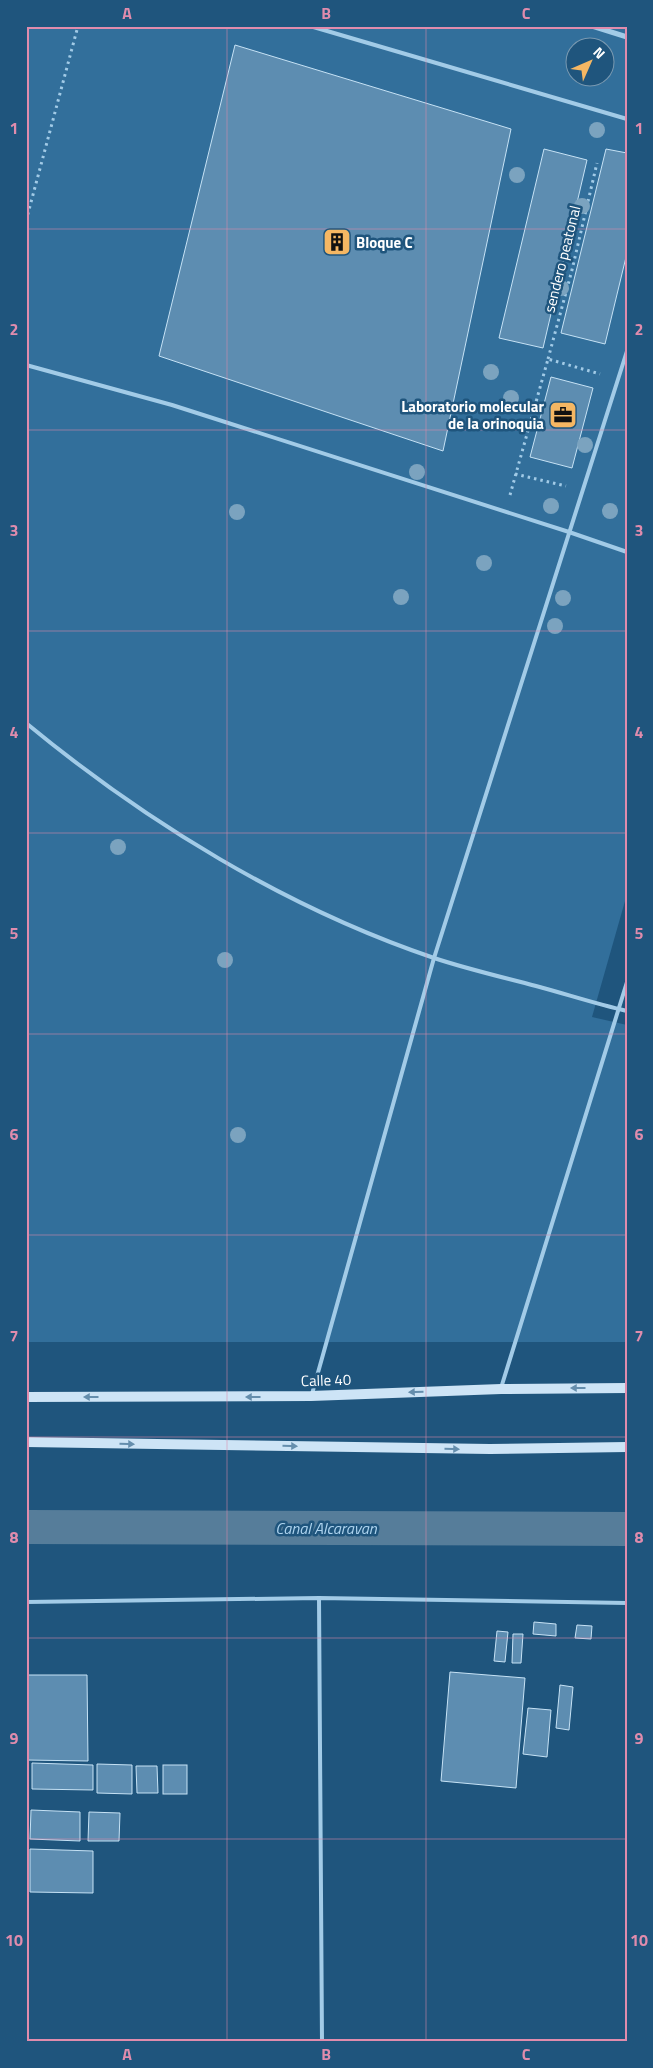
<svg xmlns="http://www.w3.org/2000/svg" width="653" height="2068" font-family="'Titillium Web',sans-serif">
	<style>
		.green { fill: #326f9b; fill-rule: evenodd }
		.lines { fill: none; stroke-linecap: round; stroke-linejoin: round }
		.canal { stroke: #567d9a; stroke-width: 34 }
		.building { fill: #5d8db1; stroke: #c6e2f5 }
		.path { stroke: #a2cbe7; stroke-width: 3; stroke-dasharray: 2.5 4; stroke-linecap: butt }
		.service { stroke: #a2cbe7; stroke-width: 4 }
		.minor { stroke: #a2cbe7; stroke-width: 5 }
		.secondary { stroke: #cde4f6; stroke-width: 10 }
		.tree { fill: #7ba3bf }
		.oneway { fill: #658ead }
		.grid { fill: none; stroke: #e08cad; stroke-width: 1; stroke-opacity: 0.55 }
		.labels { text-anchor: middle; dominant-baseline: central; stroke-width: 5; stroke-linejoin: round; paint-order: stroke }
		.poi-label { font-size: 15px; font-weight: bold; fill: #fff; stroke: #1f557d; text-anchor: start }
		.street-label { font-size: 15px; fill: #fff; stroke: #1f557d }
		.water-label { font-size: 16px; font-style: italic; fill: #aed4ef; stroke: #1f557d }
		.neatline { fill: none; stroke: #e08cad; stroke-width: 2 }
		.grid-label { font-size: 16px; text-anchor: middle; font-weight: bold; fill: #e08cad }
	</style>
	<rect width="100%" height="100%" fill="#1f557d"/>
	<!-- green -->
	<path class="green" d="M26,26H627V894L592,1017L627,1025V1342H26ZM576,48H606V78H576Z"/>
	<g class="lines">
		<!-- canal -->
		<polyline class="canal" points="26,1527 627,1529"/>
	</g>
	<!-- building -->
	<g class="building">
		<polygon points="235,45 511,129 443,451 159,356"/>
		<polygon points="544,149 587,160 543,348 499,338"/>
		<polygon points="606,149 627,153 627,253 605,344 561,333"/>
		<polygon points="551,377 593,388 572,468 530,457"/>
		<polygon points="534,1622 556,1624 556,1636 533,1634"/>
		<polygon points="577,1625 592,1626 591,1639 575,1638"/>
		<polygon points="497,1631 508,1632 505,1662 494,1661"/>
		<polygon points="513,1634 523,1634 521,1663 512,1663"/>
		<polygon points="450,1672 525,1678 516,1788 441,1781"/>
		<polygon points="26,1675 87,1675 88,1761 26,1760"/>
		<polygon points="560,1685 573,1687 569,1730 556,1728"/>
		<polygon points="528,1708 551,1710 547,1757 523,1754"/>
		<polygon points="32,1763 93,1765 93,1790 32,1789"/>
		<polygon points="97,1764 132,1765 132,1794 97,1793"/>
		<rect x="163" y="1765" width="24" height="29"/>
		<polygon points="136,1766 157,1766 158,1793 137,1793"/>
		<polygon points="31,1810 80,1812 80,1841 30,1839"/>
		<polygon points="89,1812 120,1813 119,1841 88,1841"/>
		<polygon points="30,1849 93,1851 93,1893 30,1892"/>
	</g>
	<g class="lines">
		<!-- path -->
		<g class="path">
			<polyline points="26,221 78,26"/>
			<polyline points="548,359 572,270 597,163"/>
			<polyline points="515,474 566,486"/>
			<polyline points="510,495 548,359 600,374"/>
		</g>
		<!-- service -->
		<g class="service">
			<polyline points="310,26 627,119"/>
			<polyline points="26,365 172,405 569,532 627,552"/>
			<path d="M26,723C146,822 286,908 434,958C467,969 502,977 536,986C566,994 596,1004 627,1011"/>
			<polyline points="501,1388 627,982"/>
			<polyline points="312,1394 434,958 627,351"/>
			<polyline points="319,1598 322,2042"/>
			<polyline points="26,1602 319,1598 627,1603"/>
		</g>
		<!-- minor -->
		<polyline class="minor" points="592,26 627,37"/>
		<!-- secondary -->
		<g class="secondary">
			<polyline points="26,1397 311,1396 501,1389 627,1388"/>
			<polyline points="26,1442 490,1449 627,1447"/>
		</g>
	</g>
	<!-- trees -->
	<g class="tree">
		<circle cx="597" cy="130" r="8"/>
		<circle cx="517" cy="175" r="8"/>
		<circle cx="582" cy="206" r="8"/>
		<circle cx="561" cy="288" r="8"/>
		<circle cx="491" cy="372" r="8"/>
		<circle cx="511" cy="398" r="8"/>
		<circle cx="585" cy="445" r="8"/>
		<circle cx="417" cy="472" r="8"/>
		<circle cx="551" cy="506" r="8"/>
		<circle cx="610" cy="511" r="8"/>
		<circle cx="237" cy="512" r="8"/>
		<circle cx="484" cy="563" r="8"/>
		<circle cx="401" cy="597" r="8"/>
		<circle cx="563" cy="598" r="8"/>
		<circle cx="555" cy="626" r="8"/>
		<circle cx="118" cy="847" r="8"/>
		<circle cx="225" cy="960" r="8"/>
		<circle cx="238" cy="1135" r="8"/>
	</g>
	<!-- one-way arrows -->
	<defs><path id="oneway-solid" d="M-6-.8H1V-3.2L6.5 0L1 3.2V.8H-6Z" transform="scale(1.25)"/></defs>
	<g class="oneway">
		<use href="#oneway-solid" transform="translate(578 1388) rotate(180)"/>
		<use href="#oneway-solid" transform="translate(416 1392) rotate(178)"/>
		<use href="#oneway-solid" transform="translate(91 1397) rotate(180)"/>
		<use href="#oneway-solid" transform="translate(253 1397) rotate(180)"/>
		<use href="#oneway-solid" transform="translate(127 1444) rotate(1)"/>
		<use href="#oneway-solid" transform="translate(290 1446) rotate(1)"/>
		<use href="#oneway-solid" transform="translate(452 1449) rotate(1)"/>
	</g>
	<!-- grid -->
	<path class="grid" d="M227,26V2042M426,26V2042M26,229H627M26,430H627M26,631H627M26,833H627M26,1034H627M26,1235H627M26,1437H627M26,1638H627M26,1839H627"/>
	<!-- icons -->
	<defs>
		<symbol id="building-square" viewBox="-11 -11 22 22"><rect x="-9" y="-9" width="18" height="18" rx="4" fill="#f5b763" stroke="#1f557d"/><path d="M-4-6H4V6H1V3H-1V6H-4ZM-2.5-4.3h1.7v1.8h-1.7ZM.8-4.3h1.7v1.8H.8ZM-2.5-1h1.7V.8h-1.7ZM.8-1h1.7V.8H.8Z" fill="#111"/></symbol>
		<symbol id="office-square" viewBox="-11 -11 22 22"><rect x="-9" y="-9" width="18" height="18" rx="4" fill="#f5b763" stroke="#1f557d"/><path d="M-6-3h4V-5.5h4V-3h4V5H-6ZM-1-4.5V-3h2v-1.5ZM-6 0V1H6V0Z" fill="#111"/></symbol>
	</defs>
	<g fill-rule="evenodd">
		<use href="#building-square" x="321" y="226" width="32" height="32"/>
		<use href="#office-square" x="547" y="399" width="32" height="32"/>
	</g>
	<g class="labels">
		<!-- poi labels -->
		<g class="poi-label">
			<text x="356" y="242">Bloque C</text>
			<text x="544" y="406" text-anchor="end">Laboratorio molecular<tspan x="544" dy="17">de la orinoquia</tspan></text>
		</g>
		<!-- street labels -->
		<g class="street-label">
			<text transform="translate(562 259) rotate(-76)">sendero peatonal</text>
			<text transform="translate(326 1380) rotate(-2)">Calle 40</text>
		</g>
		<!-- water labels -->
		<g class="water-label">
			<text x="326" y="1528">Canal Alcaravan</text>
		</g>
	</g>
	<!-- border -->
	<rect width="653" height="2068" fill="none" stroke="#1f557d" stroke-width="55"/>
	<!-- north arrow -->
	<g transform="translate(590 62) rotate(45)"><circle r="24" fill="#1f557d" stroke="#7999b1"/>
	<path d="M0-4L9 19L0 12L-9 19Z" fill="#f5b763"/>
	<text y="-8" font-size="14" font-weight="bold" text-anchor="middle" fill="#ffffff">N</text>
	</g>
	<rect x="28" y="28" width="598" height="2012" class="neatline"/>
	<g class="grid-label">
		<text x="127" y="19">A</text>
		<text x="326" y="19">B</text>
		<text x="526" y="19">C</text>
		<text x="14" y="134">1</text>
		<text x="639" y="134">1</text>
		<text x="14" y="335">2</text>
		<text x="639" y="335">2</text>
		<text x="14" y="536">3</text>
		<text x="639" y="536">3</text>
		<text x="14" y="738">4</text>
		<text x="639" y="738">4</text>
		<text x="14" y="939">5</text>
		<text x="639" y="939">5</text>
		<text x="14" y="1140">6</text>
		<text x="639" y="1140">6</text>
		<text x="14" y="1342">7</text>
		<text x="639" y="1342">7</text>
		<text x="14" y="1543">8</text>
		<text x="639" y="1543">8</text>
		<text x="14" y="1744">9</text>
		<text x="639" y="1744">9</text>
		<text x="14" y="1946">10</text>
		<text x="639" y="1946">10</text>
		<text x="127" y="2060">A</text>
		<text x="326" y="2060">B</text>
		<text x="526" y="2060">C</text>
	</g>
</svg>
